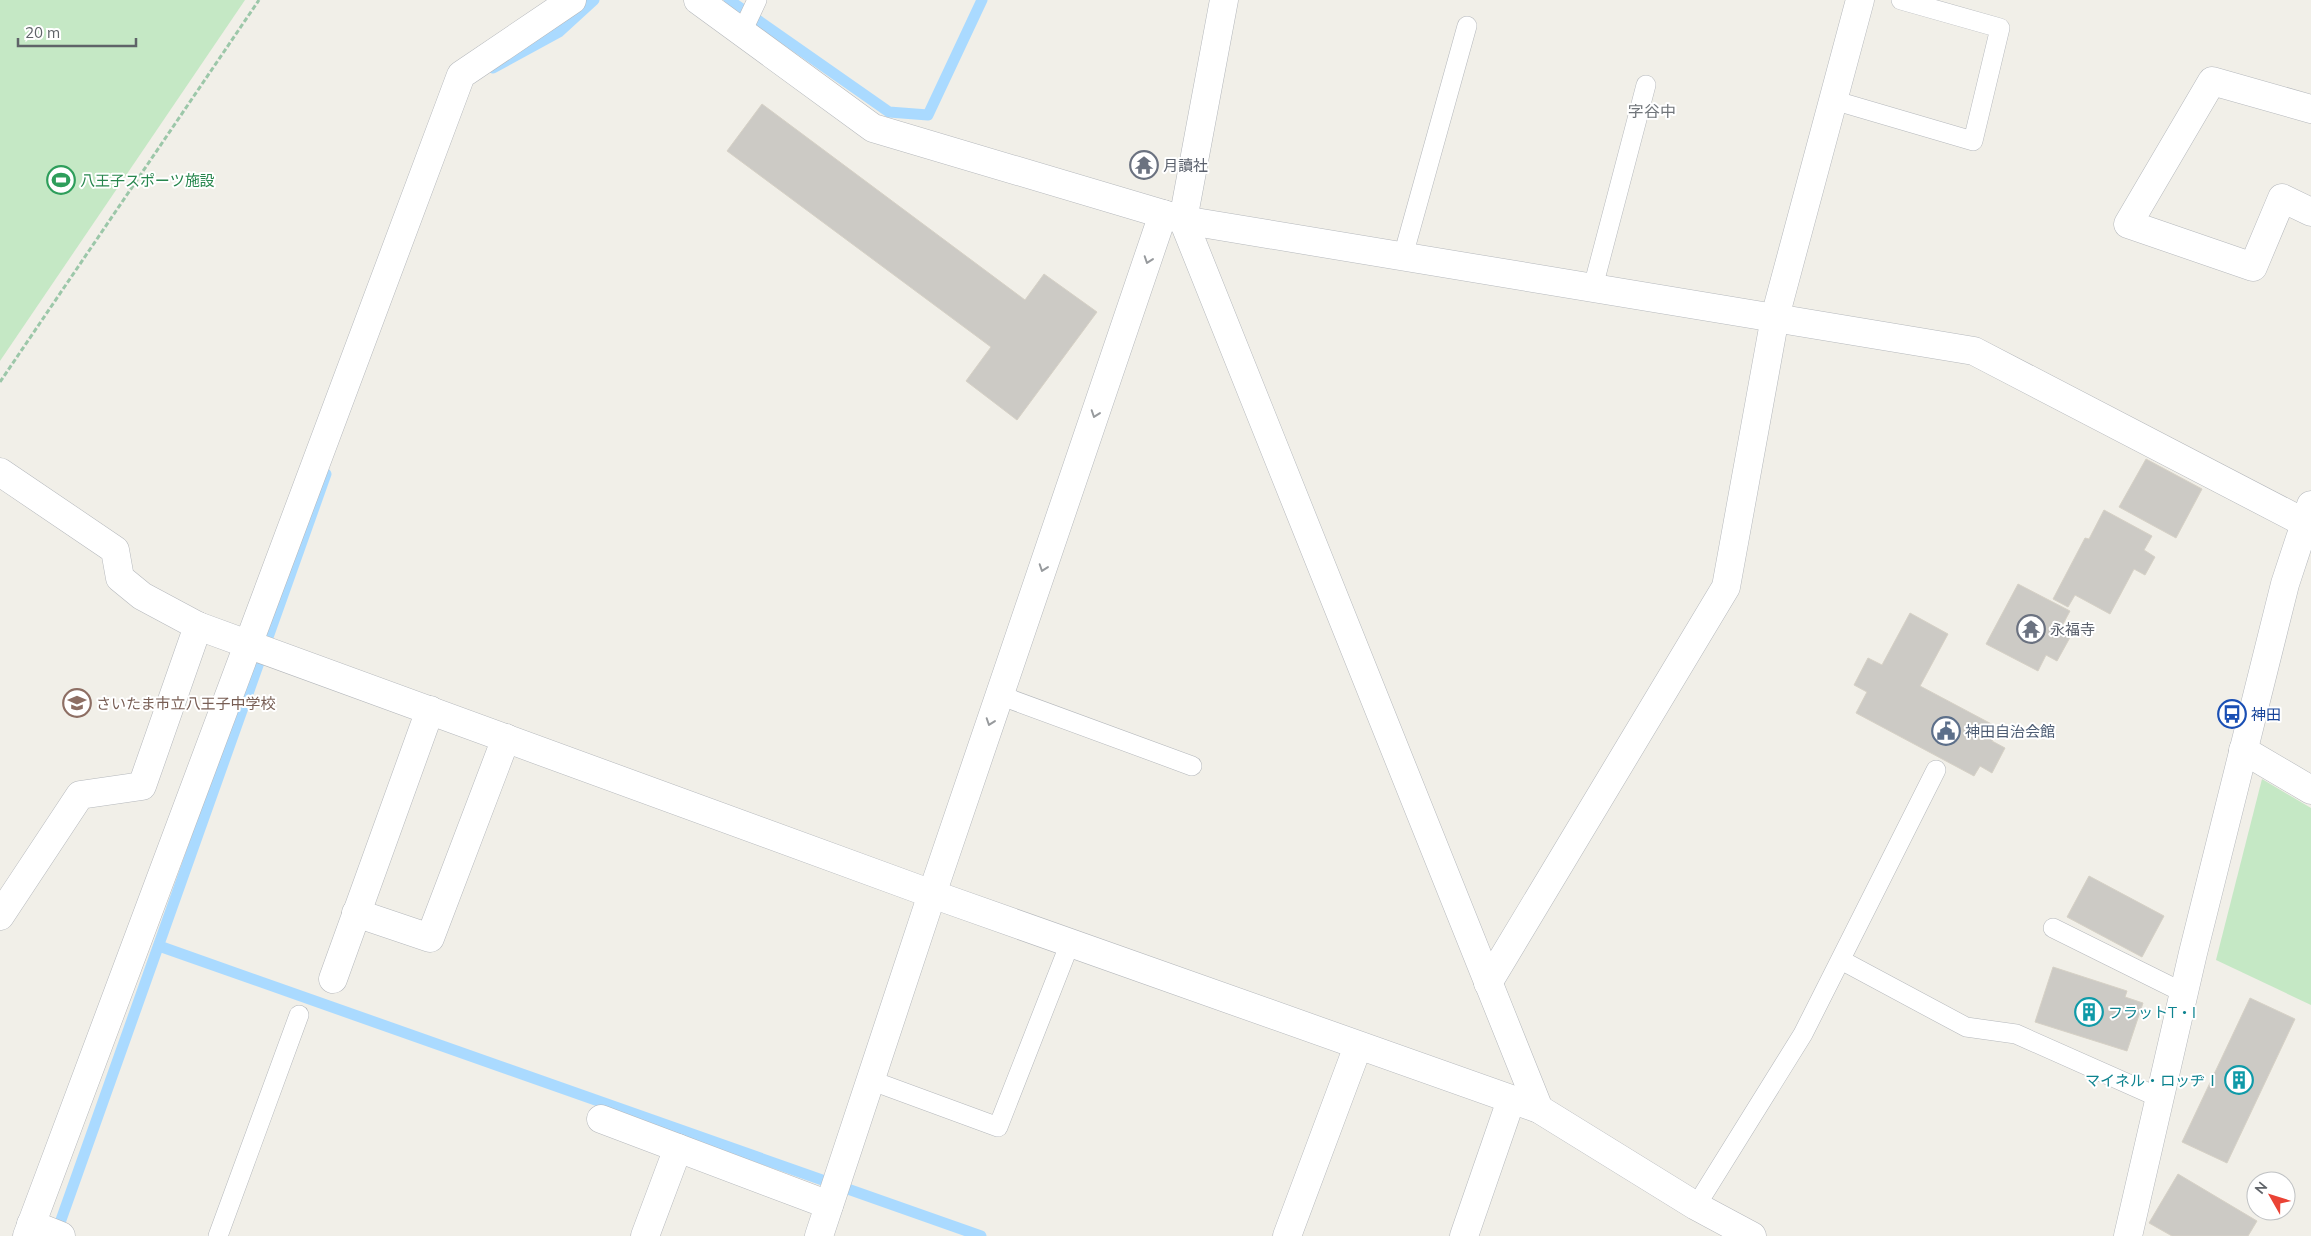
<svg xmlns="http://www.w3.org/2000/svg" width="2311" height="1236" font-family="Mulish,'Noto Sans JP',sans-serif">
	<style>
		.green { fill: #c5e8c5 }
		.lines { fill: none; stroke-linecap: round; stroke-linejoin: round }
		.stream { stroke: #aadaff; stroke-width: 11 }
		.building { fill: #cccac5; stroke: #d6d1c6 }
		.service-casing { stroke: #b5b8bc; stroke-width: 20 }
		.minor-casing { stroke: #b5b8bc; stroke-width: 29 }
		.tertiary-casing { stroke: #b5b8bc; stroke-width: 29 }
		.path { stroke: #9cc7a9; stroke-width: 3; stroke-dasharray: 5 2.5; stroke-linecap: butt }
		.service { stroke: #fff; stroke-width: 19 }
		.minor { stroke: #fff; stroke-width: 28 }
		.tertiary { stroke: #fff; stroke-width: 28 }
		.oneway { stroke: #979a9d }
		.labels { text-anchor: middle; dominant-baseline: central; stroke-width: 4; stroke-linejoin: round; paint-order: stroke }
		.worship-label { font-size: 15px; fill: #5b616d; stroke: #fff; text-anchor: start }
		.leisure-label { font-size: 15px; fill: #27864d; stroke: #fff; text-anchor: start }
		.education-label { font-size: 15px; fill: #785e54; stroke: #fff; text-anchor: start }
		.transit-label { font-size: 15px; fill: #164399; stroke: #fff; text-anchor: start }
		.service-label { font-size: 15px; fill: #4e5e75; stroke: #fff; text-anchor: start }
		.culture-label { font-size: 15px; fill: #0d838f; stroke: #fff; text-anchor: start }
		.neighbourhood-label { font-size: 16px; fill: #70757a; stroke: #fff }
	</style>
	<rect width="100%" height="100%" fill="#f1efe8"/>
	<!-- green -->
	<g class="green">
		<polygon points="0,0 245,0 0,361"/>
		<polygon points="2262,779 2311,808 2311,1005 2216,960"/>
	</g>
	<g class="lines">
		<!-- stream -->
		<g class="stream">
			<polyline points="729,0 889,112 928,115 982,0"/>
			<polyline points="493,68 559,32 594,0"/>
			<polyline points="159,946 981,1236"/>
			<polyline points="56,1234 326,474"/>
		</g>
	</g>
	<!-- building -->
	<g class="building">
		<polygon points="762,104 1025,300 1044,274 1097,312 1017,420 966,381 991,347 727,151"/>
		<polygon points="2146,459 2202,489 2176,538 2119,507"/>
		<polygon points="2104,510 2152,536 2144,550 2155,557 2145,575 2134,569 2110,614 2075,595 2068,607 2053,599 2085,538 2089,539"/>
		<polygon points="2018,584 2070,611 2062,626 2073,632 2057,661 2046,655 2038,671 1986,644"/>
		<polygon points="1910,613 1948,634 1920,686 1999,728 1992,741 2005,748 1992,773 1980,766 1974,776 1856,713 1867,692 1854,685 1868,658 1882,665"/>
		<polygon points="2089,876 2164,916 2142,957 2067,917"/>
		<polygon points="2053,967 2127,991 2125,997 2143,1003 2127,1051 2035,1022"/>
		<polygon points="2250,998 2295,1019 2227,1163 2182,1142"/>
		<polygon points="2178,1174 2257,1221 2248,1236 2172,1236 2149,1223"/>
	</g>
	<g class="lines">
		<defs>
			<g id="service">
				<polyline points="742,32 757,0"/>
				<polyline points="1833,100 1973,141 2000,28 1901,0"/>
				<polyline points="1403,256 1467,26"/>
				<polyline points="1593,287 1646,85"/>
				<polyline points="999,695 1192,766"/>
				<polyline points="2053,928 2184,993"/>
				<polyline points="1841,960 1966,1027 2016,1034 2160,1098"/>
				<polyline points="870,1080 998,1127 1070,943"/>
				<polyline points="1696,1206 1803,1034 1936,770"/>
				<polyline points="218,1236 299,1015"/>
			</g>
			<g id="minor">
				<polyline points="698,0 873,128 1183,220 1974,351 2305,523"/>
				<polyline points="1224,0 1183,220 1539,1109"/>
				<polyline points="2311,109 2212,81 2128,224 2253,267 2282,198 2311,212"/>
				<polyline points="0,472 115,550 120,578 142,596 198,626 932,894 1539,1109 1696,1206 1752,1236"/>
				<polyline points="2243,750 2311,790"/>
				<polyline points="356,913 430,938 506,738"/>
				<polyline points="0,916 80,795 142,786 198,626"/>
				<polyline points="333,979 430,710"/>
				<polyline points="1488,983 1726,587 1775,317 1860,0"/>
				<polyline points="601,1119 829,1205"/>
				<polyline points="31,1224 61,1236"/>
				<polyline points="27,1236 461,75 572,0"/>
				<polyline points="645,1236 678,1148"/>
				<polyline points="819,1236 932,894 1163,214"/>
				<polyline points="1287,1236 1358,1046"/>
				<polyline points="1464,1236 1511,1100"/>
			</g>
			<polyline id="tertiary" points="2128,1236 2193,953 2285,584 2311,505"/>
		</defs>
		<!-- service casing -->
		<use href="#service" class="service-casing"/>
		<!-- minor casing -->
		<use href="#minor" class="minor-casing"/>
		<!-- tertiary casing -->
		<use href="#tertiary" class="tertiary-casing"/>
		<!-- path -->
		<polyline class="path" points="0,382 259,0"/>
		<!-- service -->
		<use href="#service" class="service"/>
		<!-- minor -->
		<use href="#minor" class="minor"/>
		<!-- tertiary -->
		<use href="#tertiary" class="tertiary"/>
	</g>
	<!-- one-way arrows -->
	<defs><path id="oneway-chevron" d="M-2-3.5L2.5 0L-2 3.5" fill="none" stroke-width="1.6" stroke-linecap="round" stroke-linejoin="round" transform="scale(1.25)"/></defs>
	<g class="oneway">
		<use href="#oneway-chevron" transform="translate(1148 260) rotate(109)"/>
		<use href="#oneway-chevron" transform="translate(1095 414) rotate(109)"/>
		<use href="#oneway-chevron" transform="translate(1043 568) rotate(109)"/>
		<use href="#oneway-chevron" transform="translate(990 722) rotate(109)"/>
	</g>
	<!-- icons -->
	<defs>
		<symbol id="temple-ring" viewBox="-11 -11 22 22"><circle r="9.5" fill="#fff" stroke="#6b7280" stroke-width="1.5"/><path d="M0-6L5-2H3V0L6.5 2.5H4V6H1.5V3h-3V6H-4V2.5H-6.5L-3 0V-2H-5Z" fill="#6b7280"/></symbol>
		<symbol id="stadium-ring" viewBox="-11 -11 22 22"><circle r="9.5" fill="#fff" stroke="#2e9e5b" stroke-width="1.5"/><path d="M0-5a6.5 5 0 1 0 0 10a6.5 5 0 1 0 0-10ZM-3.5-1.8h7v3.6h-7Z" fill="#2e9e5b"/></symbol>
		<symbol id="school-ring" viewBox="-11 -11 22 22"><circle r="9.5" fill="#fff" stroke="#8d6e63" stroke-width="1.5"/><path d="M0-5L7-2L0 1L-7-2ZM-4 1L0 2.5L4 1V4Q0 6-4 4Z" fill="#8d6e63"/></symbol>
		<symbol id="bus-ring" viewBox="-11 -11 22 22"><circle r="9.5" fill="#fff" stroke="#1a4fb4" stroke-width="1.5"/><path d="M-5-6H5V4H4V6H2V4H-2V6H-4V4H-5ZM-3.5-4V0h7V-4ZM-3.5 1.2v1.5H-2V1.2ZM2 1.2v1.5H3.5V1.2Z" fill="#1a4fb4"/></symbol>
		<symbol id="civic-ring" viewBox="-11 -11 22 22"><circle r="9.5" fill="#fff" stroke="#5c6f8a" stroke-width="1.5"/><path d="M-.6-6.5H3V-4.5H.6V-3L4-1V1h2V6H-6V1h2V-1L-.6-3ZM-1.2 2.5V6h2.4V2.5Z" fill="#5c6f8a"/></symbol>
		<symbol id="building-ring" viewBox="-11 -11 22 22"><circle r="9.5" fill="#fff" stroke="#0f9aa8" stroke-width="1.5"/><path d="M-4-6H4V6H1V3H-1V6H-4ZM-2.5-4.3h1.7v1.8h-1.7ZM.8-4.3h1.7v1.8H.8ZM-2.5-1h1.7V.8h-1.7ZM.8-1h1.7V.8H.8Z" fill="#0f9aa8"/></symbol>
	</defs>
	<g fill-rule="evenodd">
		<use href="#temple-ring" x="1128" y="149" width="32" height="32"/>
		<use href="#stadium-ring" x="45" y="164" width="32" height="32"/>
		<use href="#temple-ring" x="2015" y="613" width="32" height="32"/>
		<use href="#school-ring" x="61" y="687" width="32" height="32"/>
		<use href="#bus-ring" x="2216" y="698" width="32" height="32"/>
		<use href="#civic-ring" x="1930" y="715" width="32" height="32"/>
		<use href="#building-ring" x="2073" y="996" width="32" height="32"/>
		<use href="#building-ring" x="2223" y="1064" width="32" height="32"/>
	</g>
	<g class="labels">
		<!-- worship labels -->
		<g class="worship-label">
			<text x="1163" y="165">月讀社</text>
			<text x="2050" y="629">永福寺</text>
		</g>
		<!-- leisure labels -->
		<g class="leisure-label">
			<text x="80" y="180">八王子スポーツ施設</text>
		</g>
		<!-- education labels -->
		<g class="education-label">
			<text x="96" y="703">さいたま市立八王子中学校</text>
		</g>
		<!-- transit labels -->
		<g class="transit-label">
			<text x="2251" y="714">神田</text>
		</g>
		<!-- service labels -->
		<g class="service-label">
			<text x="1965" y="731">神田自治会館</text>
		</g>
		<!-- culture labels -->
		<g class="culture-label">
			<text x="2108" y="1012">フラットT・I</text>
			<text x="2220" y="1080" text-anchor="end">マイネル・ロッヂⅠ</text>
		</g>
		<!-- neighbourhood labels -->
		<g class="neighbourhood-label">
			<text x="1652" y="111">字谷中</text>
		</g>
	</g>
	<!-- north arrow -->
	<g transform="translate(2271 1196) rotate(309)"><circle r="24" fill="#ffffff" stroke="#bfc1c3"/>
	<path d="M0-4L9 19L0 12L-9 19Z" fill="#ea4335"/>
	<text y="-8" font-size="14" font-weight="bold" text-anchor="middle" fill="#5f6368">N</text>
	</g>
	<!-- scale -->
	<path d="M18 38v8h118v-8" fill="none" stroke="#5f6368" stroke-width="2.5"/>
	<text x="25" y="38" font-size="15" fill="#5f6368" stroke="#ffffff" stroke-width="4" paint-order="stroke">20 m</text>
</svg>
